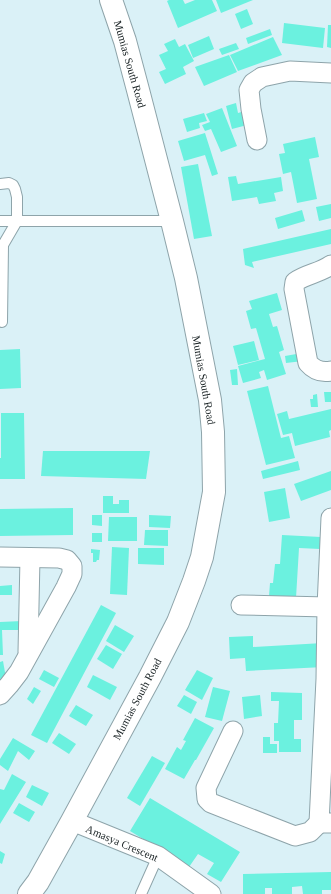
<svg xmlns="http://www.w3.org/2000/svg" width="331" height="894" font-family="'Times New Roman',serif">
	<style>
		.building { fill: #6bf1df }
		.lines { fill: none; stroke-linecap: round; stroke-linejoin: round }
		.service-casing { stroke: #8ea4aa; stroke-width: 12 }
		.minor-casing { stroke: #8ea4aa; stroke-width: 21 }
		.secondary-casing { stroke: #8ea4aa; stroke-width: 24 }
		.service { stroke: #fff; stroke-width: 10 }
		.minor { stroke: #fff; stroke-width: 19 }
		.secondary { stroke: #fff; stroke-width: 22 }
		.labels { text-anchor: middle; dominant-baseline: central; stroke-width: 3; stroke-linejoin: round; paint-order: stroke }
		.street-label { font-size: 11px; fill: #182123; stroke: #fff }
	</style>
	<rect width="100%" height="100%" fill="#daf1f7"/>
	<!-- building -->
	<g class="building">
		<polygon points="169,0 183,0 185,4 195,0 212,0 217,11 178,28 167,1"/>
		<polygon points="216,0 253,0 221,13"/>
		<polygon points="247,9 253,24 241,29 235,14"/>
		<polygon points="284,23 325,28 323,48 282,43"/>
		<polygon points="328,25 331,25 331,48 327,47"/>
		<polygon points="270,29 272,35 248,44 246,38"/>
		<polygon points="209,36 214,49 193,58 188,45"/>
		<polygon points="273,37 282,55 238,71 230,55"/>
		<polygon points="175,39 179,47 185,44 194,61 183,67 186,74 165,84 159,72 166,69 159,55 168,51 164,44"/>
		<polygon points="236,43 239,49 222,55 219,49"/>
		<polygon points="229,55 237,72 204,86 195,67"/>
		<polygon points="236,103 238,113 248,110 251,124 232,129 226,106"/>
		<polygon points="222,108 237,146 221,152 211,129 205,131 202,125 210,122 206,114"/>
		<polygon points="204,113 207,121 199,123 200,128 187,132 183,119"/>
		<polygon points="205,133 218,174 212,176 205,155 184,161 178,141"/>
		<polygon points="315,137 319,157 309,159 317,199 297,203 291,172 283,174 279,154 285,153 283,144"/>
		<polygon points="198,164 212,236 194,239 181,167"/>
		<polygon points="236,176 238,184 281,177 283,191 274,193 276,201 259,204 257,197 232,201 228,177"/>
		<polygon points="331,204 331,218 319,221 316,207"/>
		<polygon points="302,210 305,221 278,229 275,218"/>
		<polygon points="331,229 331,244 252,262 254,268 245,265 243,249"/>
		<polygon points="277,293 282,310 269,314 273,327 277,326 284,350 279,352 286,374 267,380 264,370 259,372 261,378 243,383 238,366 265,359 256,328 251,329 246,311 252,309 249,301"/>
		<polygon points="254,341 259,360 238,365 233,346"/>
		<polygon points="20,349 21,388 0,389 0,350"/>
		<polygon points="302,353 303,361 286,363 285,356"/>
		<polygon points="237,369 238,385 232,385 230,370"/>
		<polygon points="268,386 281,438 289,436 295,458 266,465 247,391"/>
		<polygon points="324,392 331,392 331,402 325,402"/>
		<polygon points="317,394 318,407 311,407 310,399 313,399 313,395"/>
		<polygon points="331,409 331,430 329,431 330,437 295,446 292,433 283,435 277,414 287,411 289,419"/>
		<polygon points="1,413 24,413 25,479 0,479 0,458 1,458"/>
		<polygon points="43,451 150,451 146,479 41,476"/>
		<polygon points="298,461 300,470 263,479 261,471"/>
		<polygon points="331,471 331,490 301,501 294,484"/>
		<polygon points="285,488 290,518 269,522 264,492"/>
		<polygon points="103,496 113,496 113,504 119,504 119,500 129,500 129,513 103,513"/>
		<polygon points="73,508 73,535 0,536 0,509"/>
		<polygon points="92,515 102,515 102,526 92,525"/>
		<polygon points="149,515 171,516 170,528 149,527"/>
		<polygon points="109,517 137,517 137,541 108,541"/>
		<polygon points="145,530 168,530 168,546 144,545"/>
		<rect x="92" y="533" width="10" height="9"/>
		<polygon points="282,535 321,537 320,549 299,548 296,598 269,596 270,583 273,583 275,564 280,564"/>
		<polygon points="112,547 129,548 127,595 110,594"/>
		<polygon points="138,548 164,548 164,565 138,564"/>
		<polygon points="91,549 100,550 99,560 97,560 96,562 93,562 93,553 91,553"/>
		<polygon points="12,585 12,595 0,595 0,586"/>
		<polygon points="101,605 116,613 47,743 31,735"/>
		<polygon points="22,621 22,630 2,630 3,655 0,655 0,622"/>
		<polygon points="115,625 134,636 124,652 106,641"/>
		<polygon points="253,636 253,647 323,643 324,667 246,671 245,658 230,659 229,637"/>
		<polygon points="106,645 122,654 113,669 97,659"/>
		<polygon points="3,661 6,678 0,679 0,662"/>
		<polygon points="44,670 59,678 54,687 39,679"/>
		<polygon points="197,670 213,678 202,700 185,690"/>
		<polygon points="93,675 117,687 110,700 87,687"/>
		<polygon points="34,687 41,691 33,704 27,699"/>
		<polygon points="213,687 230,691 222,721 205,717"/>
		<polygon points="271,692 302,693 302,720 294,720 294,739 301,739 301,752 279,752 279,741 274,741 274,723 278,723 279,701 271,701"/>
		<polygon points="184,695 197,702 191,714 177,706"/>
		<polygon points="260,695 262,716 244,719 242,697"/>
		<polygon points="76,705 93,715 86,726 69,716"/>
		<polygon points="195,718 214,728 196,760 195,760 184,779 165,769 177,747 181,750 186,741 183,740"/>
		<polygon points="59,733 76,744 69,754 52,743"/>
		<polygon points="263,737 270,737 270,744 277,744 277,753 263,753"/>
		<polygon points="13,738 35,751 29,760 18,751 8,771 0,765 0,759"/>
		<polygon points="152,756 165,763 140,806 127,798"/>
		<polygon points="12,774 26,782 0,824 0,789 4,790"/>
		<polygon points="32,785 49,793 42,806 26,797"/>
		<polygon points="150,798 240,852 221,882 207,874 214,863 198,854 189,867 130,831"/>
		<polygon points="19,803 35,812 29,822 13,813"/>
		<polygon points="0,851 5,854 2,864 0,863"/>
		<polygon points="331,872 331,890 322,890 322,894 303,894 302,886 292,887 292,894 272,894 272,888 265,888 265,894 243,894 243,874"/>
	</g>
	<g class="lines">
		<defs>
			<g id="service">
				<polyline points="0,184 9,183 13,185 15,189 17,197 17,221 3,245 2,322"/>
				<polyline points="0,221 172,221"/>
				<polyline points="141,894 158,856"/>
			</g>
			<g id="minor">
				<polyline points="257,140 251,109 249,90 253,83 262,77 290,71 331,73"/>
				<path d="M331,265C320,273 306,274 295,282L294,289L308,363C314,370 321,373 331,371"/>
				<polyline points="331,518 327,607 326,679 319,823 331,823"/>
				<polyline points="0,557 59,558 67,560 72,566 72,574 66,587 19,672 9,685 0,695"/>
				<polyline points="241,605 327,607"/>
				<polyline points="28,652 30,558"/>
				<polyline points="233,731 206,788 207,799 211,803 295,836 310,832 319,823"/>
				<polyline points="72,821 158,856 211,894"/>
			</g>
			<polyline id="secondary" points="29,894 38,882 72,821 150,677 178,622 194,581 202,557 214,492 213,432 210,400 186,278 172,221 138,90 125,41 111,0"/>
		</defs>
		<!-- service casing -->
		<use href="#service" class="service-casing"/>
		<!-- minor casing -->
		<use href="#minor" class="minor-casing"/>
		<!-- secondary casing -->
		<use href="#secondary" class="secondary-casing"/>
		<!-- service -->
		<use href="#service" class="service"/>
		<!-- minor -->
		<use href="#minor" class="minor"/>
		<!-- secondary -->
		<use href="#secondary" class="secondary"/>
	</g>
	<g class="labels">
		<!-- street labels -->
		<g class="street-label">
			<text transform="translate(130 64) rotate(74)">Mumias South Road</text>
			<text transform="translate(204 380) rotate(80)">Mumias South Road</text>
			<text transform="translate(137 699) rotate(-62)">Mumias South Road</text>
			<text transform="translate(122 843) rotate(23)">Amasya Crescent</text>
		</g>
	</g>
</svg>
